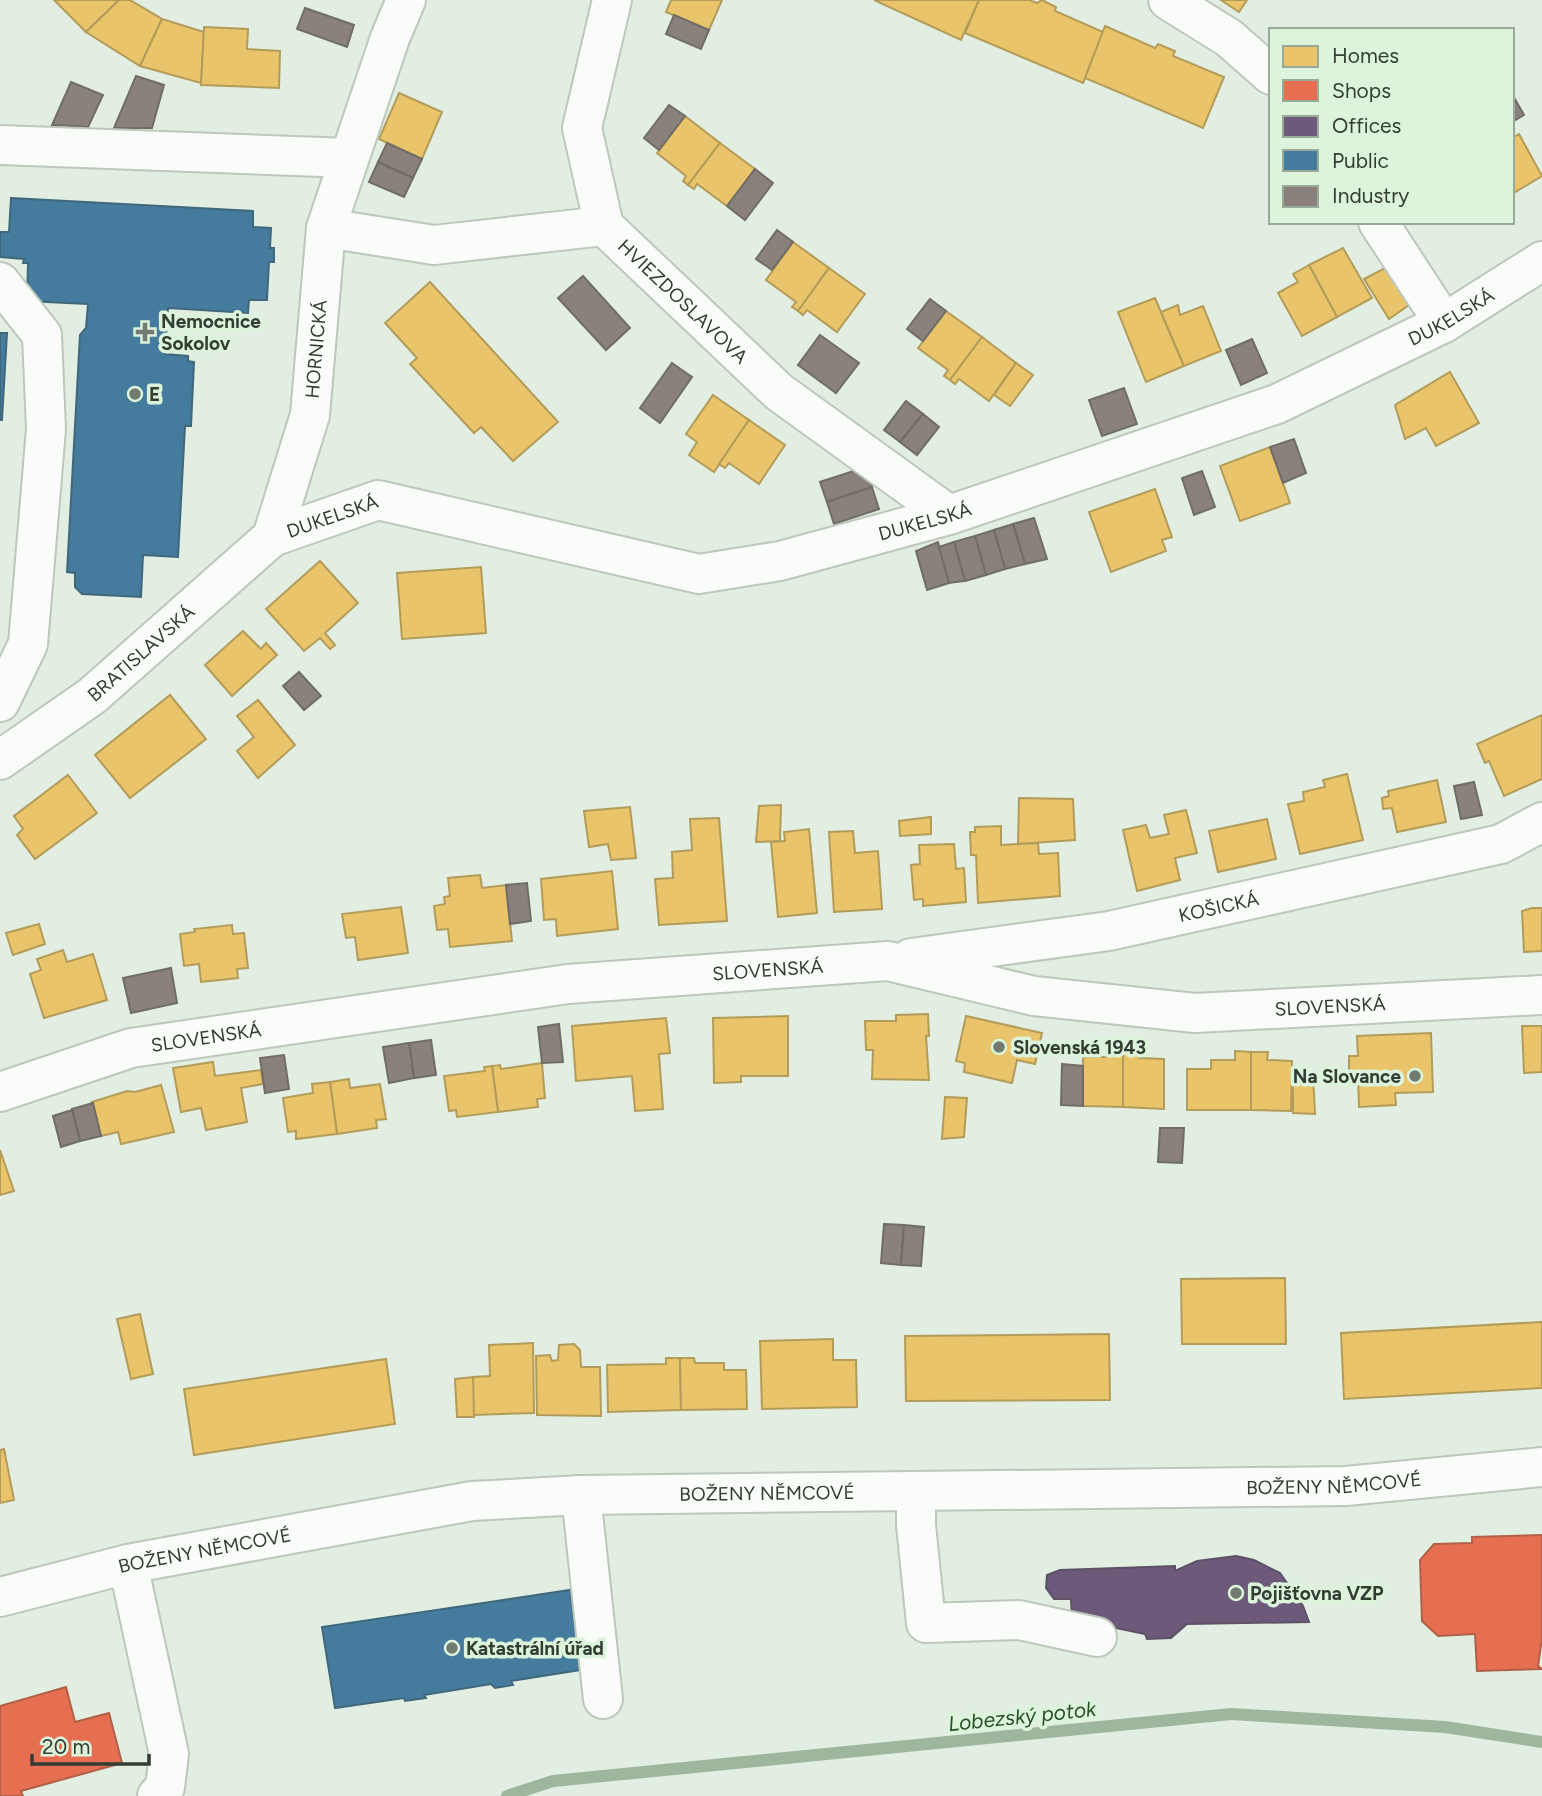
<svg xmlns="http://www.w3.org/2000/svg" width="1542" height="1796" font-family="Figtree,sans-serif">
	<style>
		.homes { fill: #e9c46a; stroke: #b39c5a; stroke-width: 2 }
		.shops { fill: #e76f51; stroke: #b16048; stroke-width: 2 }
		.offices { fill: #6d597a; stroke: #5c5165; stroke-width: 2 }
		.public { fill: #457b9d; stroke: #40687d; stroke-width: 2 }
		.industry { fill: #8a817c; stroke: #706d66; stroke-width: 2 }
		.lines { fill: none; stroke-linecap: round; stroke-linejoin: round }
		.stream { stroke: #9eb69e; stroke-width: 12 }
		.minor-casing { stroke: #bdc7bc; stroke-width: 42 }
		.minor { stroke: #fafcfa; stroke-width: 38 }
		.poi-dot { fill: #717b70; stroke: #dcf4db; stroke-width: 2.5 }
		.labels { text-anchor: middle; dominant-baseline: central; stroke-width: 7; stroke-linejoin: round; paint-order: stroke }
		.street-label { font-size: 19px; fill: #343d33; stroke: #dcf4db }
		.poi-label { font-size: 19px; font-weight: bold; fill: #343d33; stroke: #dcf4db; text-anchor: start }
		.water-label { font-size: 21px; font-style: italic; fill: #265026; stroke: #dcf4db }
	</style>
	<rect width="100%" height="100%" fill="#e1eee1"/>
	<!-- homes -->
	<g class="homes">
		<polygon points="54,0 119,0 86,32"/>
		<polygon points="119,0 130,0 162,19 140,66 86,32"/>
		<polygon points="671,0 722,0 709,30 666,12"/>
		<polygon points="874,0 979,0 961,40"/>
		<polygon points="979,0 1029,0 1037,3 1042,0 1056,7 1055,11 1103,32 1083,83 965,33"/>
		<polygon points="1221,0 1247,0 1239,12"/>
		<polygon points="162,19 204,32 201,83 140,66"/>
		<polygon points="1105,26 1155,48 1158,44 1175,51 1173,56 1224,77 1203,128 1085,78"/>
		<polygon points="204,27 248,29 247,49 280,51 279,88 201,85"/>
		<polygon points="399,93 442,112 422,159 379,139"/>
		<polygon points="685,116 720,143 688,185 683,181 686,176 657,153"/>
		<polygon points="1519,134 1542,176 1512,194 1512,138"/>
		<polygon points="720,143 755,169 727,206 697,184 694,189 688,185"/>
		<polygon points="793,242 829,268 798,311 792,307 796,302 766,280"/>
		<polygon points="1343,248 1372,298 1337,317 1309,265"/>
		<polygon points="1309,265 1337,317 1302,336 1278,293 1298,282 1293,274"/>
		<polygon points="1387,267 1409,305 1389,319 1364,279"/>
		<polygon points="829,268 865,294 837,332 807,310 803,315 798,311"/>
		<polygon points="430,282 558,422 513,461 481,427 474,433 410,364 417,358 385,323"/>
		<polygon points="1155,298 1184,366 1146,382 1118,312"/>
		<polygon points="1178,305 1180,315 1203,306 1221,351 1184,366 1161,312"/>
		<polygon points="946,311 982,337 950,380 944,376 948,370 918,348"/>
		<polygon points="982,337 1016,363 989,401 959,379 955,384 950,380"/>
		<polygon points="1016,363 1033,375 1010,406 994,395"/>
		<polygon points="1450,372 1479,423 1436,446 1426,428 1405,439 1395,405"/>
		<polygon points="713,395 749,420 714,472 689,455 697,442 686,434"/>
		<polygon points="749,420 785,445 759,484 729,463 725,468 719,464"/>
		<polygon points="1270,447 1290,503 1240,521 1220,466"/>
		<polygon points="1155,489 1172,537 1162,540 1166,551 1111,572 1089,512"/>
		<polygon points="320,561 358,603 325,633 335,645 330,649 320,638 304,651 266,609"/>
		<polygon points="481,567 486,633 402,639 397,573"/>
		<polygon points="243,631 261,649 266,643 277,655 232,696 205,665"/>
		<polygon points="170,695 206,739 130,798 95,755"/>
		<polygon points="258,700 295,745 258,778 237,751 254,737 237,716"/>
		<polygon points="1542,715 1542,779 1504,796 1489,761 1485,763 1477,744"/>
		<polygon points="1347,774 1363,840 1300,854 1288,804 1304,801 1303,792 1325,787 1323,780"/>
		<polygon points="68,775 97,813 35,859 17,835 23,829 14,816"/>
		<polygon points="1437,780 1446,822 1397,832 1392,808 1383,809 1382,798 1389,796 1388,791"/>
		<polygon points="1019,798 1073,799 1075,840 1018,844"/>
		<polygon points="781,805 780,841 756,842 759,806"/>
		<polygon points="630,807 636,858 611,860 608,844 589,847 584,811"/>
		<polygon points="1186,810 1197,853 1175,858 1180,880 1137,891 1123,830 1146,825 1150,838 1169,834 1164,815"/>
		<polygon points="931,817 931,834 900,836 899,821"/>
		<polygon points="719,818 727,921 659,925 655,879 673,878 672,852 692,850 690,819"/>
		<polygon points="1267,819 1276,859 1218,872 1209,831"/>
		<polygon points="1001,826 1001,845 1038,843 1039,854 1058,853 1060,896 978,903 976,855 971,855 970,832 975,832 975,827"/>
		<polygon points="809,829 817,913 778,917 771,842 785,841 784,832"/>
		<polygon points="853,831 855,853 878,851 882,909 834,912 829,832"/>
		<polygon points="954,844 956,869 964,868 966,902 923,906 923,899 914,900 911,865 920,864 919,845"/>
		<polygon points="612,871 618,929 557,936 556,919 544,920 541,879"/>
		<polygon points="480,875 482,888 506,885 512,941 450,947 448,929 437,930 434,906 445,904 444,897 450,896 448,878"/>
		<polygon points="401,907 408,953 358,960 355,937 346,938 342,914"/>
		<polygon points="1532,908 1542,908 1542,951 1524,952 1522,911"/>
		<polygon points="39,924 45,944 13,955 6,933"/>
		<polygon points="232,925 233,934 244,933 248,968 237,969 238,978 201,982 199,964 184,966 180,934 195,932 194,929"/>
		<polygon points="63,950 67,962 93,954 107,1000 44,1018 30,974 41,970 37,959"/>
		<polygon points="928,1014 929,1036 926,1036 929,1080 872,1079 873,1050 866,1050 865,1021 896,1021 896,1015"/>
		<polygon points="788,1016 788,1076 741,1076 741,1082 714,1083 713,1018"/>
		<polygon points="966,1016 1042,1033 1035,1064 1017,1060 1012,1083 964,1072 965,1063 956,1061"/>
		<polygon points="666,1018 670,1053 659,1054 663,1109 635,1111 632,1076 576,1081 572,1026"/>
		<polygon points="1522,1026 1542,1026 1542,1072 1524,1073"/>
		<polygon points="1431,1033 1433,1092 1395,1093 1396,1105 1359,1107 1358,1078 1349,1078 1349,1056 1358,1056 1357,1036"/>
		<polygon points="1107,1049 1123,1049 1123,1107 1083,1106 1083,1057 1107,1057"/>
		<polygon points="1123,1049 1140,1049 1139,1058 1164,1059 1164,1109 1123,1107"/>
		<polygon points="1235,1051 1251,1052 1251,1110 1187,1110 1187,1069 1211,1069 1211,1060 1235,1060"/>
		<polygon points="1251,1052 1268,1052 1267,1060 1292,1061 1291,1111 1251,1110"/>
		<polygon points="213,1062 215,1076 261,1070 263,1084 241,1088 247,1122 206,1130 201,1108 181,1112 173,1068"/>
		<polygon points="542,1063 545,1098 537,1099 538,1107 498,1112 492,1066 500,1065 501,1069"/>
		<polygon points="492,1066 498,1112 457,1117 456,1110 449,1111 444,1076 485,1071 484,1067"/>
		<polygon points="1313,1074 1315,1114 1293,1113 1293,1076"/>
		<polygon points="349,1079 350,1088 380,1084 386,1119 376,1120 377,1128 337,1134 330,1082"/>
		<polygon points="330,1082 337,1134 296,1139 296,1131 288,1132 283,1098 313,1093 312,1084"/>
		<polygon points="161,1085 174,1132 121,1144 118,1132 101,1136 92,1102 127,1091 135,1092"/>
		<polygon points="945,1097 967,1098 964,1137 942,1139"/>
		<polygon points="0,1150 14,1191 0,1195"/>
		<polygon points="1285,1278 1286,1344 1182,1344 1181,1279"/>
		<polygon points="140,1314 153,1374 131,1379 117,1319"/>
		<polygon points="1542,1322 1542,1388 1344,1399 1341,1333"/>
		<polygon points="1109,1334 1110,1400 906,1401 905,1336"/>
		<polygon points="833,1339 833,1360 856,1360 857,1407 762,1409 760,1341"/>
		<polygon points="533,1343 534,1413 473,1415 473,1377 490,1376 489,1345"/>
		<polygon points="574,1344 580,1350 581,1367 600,1367 601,1416 537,1415 536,1356 550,1355 552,1361 558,1360 559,1345"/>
		<polygon points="666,1358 680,1358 681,1410 608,1412 607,1365 666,1364"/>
		<polygon points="680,1358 694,1358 695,1363 724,1363 724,1370 746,1370 747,1409 681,1410"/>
		<polygon points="386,1359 395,1424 194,1455 184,1389"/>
		<polygon points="473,1377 474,1417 457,1417 455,1379"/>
		<polygon points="4,1449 14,1500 0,1503 0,1450"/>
	</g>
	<!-- shops -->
	<g class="shops">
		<polygon points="1542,1535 1542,1638 1538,1666 1542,1669 1477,1671 1475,1634 1438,1636 1422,1621 1420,1560 1434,1544 1472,1543 1472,1537"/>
		<polygon points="66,1687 75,1722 109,1713 122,1763 21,1791 23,1796 0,1796 0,1706"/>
	</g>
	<!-- offices -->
	<polygon class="offices" points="1236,1556 1254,1560 1280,1573 1303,1606 1309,1622 1187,1624 1171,1638 1147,1639 1145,1634 1072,1619 1071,1599 1054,1599 1046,1588 1047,1575 1060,1570 1175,1566 1175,1571 1197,1561"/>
	<!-- public -->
	<g class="public">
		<polygon points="11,198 253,211 253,227 271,228 270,248 274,248 274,262 269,262 267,300 249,300 248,313 168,308 165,354 188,356 188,361 194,362 191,426 185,426 178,557 143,555 141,597 82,594 75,587 75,573 67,572 80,335 86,328 88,304 27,301 28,263 23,263 24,259 0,257 0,232 9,232"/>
		<polygon points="0,333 7,333 2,420 0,420"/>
		<polygon points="570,1590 581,1670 511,1681 513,1685 495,1688 491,1684 424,1695 426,1698 405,1701 404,1698 335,1708 322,1627"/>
	</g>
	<!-- industry -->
	<g class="industry">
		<polygon points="305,8 354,25 347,47 297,29"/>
		<polygon points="674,15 709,30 701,49 666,34"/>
		<polygon points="136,76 164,85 152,128 114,128"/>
		<polygon points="71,82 103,95 88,127 52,125"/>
		<polygon points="1512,94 1524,115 1512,122"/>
		<polygon points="669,105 685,116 659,150 644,138"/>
		<polygon points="387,143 422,159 413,178 378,162"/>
		<polygon points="378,162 413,178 404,197 369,182"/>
		<polygon points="755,169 773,183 745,220 727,206"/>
		<polygon points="777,230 793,242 772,270 756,259"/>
		<polygon points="583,276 630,328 606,350 558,298"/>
		<polygon points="930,299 946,311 923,341 907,329"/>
		<polygon points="820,335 859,363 836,393 798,365"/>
		<polygon points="1252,339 1267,373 1241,385 1226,350"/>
		<polygon points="672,363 692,377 660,423 640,408"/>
		<polygon points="1124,388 1137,424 1102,436 1089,400"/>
		<polygon points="906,401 923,414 900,442 884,430"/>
		<polygon points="923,414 939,427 917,455 900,442"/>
		<polygon points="1294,439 1306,473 1283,483 1270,447"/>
		<polygon points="866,467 872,487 827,502 820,482"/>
		<polygon points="1202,471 1215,507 1194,515 1182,478"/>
		<polygon points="872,487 879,509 834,524 827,502"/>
		<polygon points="1034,518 1047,559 1025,564 1013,524"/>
		<polygon points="1013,524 1025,564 1005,569 994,530"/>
		<polygon points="994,530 1005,569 986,575 975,536"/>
		<polygon points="975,536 986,575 965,581 954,542"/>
		<polygon points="938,542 949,583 927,590 916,551"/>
		<polygon points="954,542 965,581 949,583 939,547"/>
		<polygon points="299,672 321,696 304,710 283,686"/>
		<polygon points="1474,782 1482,815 1461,819 1454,786"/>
		<polygon points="527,883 531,921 510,924 506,885"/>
		<polygon points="171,968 177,1003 131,1013 123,978"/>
		<polygon points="559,1024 563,1062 542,1063 538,1027"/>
		<polygon points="431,1040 436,1075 414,1078 409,1043"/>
		<polygon points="409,1043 414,1078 389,1083 383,1047"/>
		<polygon points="284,1055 289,1089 265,1093 260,1058"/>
		<polygon points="1062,1064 1083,1066 1083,1106 1061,1105"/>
		<polygon points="93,1103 101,1136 80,1141 72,1109"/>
		<polygon points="72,1110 80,1141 61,1147 53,1116"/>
		<polygon points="1160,1128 1184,1128 1182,1163 1158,1162"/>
		<polygon points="884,1224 904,1225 901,1265 881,1263"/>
		<polygon points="904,1225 924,1227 921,1266 901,1265"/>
	</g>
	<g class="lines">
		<!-- stream -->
		<polyline class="stream" points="507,1796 553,1781 1231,1714 1445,1727 1542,1742"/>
		<defs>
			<g id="minor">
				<path id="s1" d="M612,0L582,128L604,226L779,392L949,515"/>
				<polyline points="1168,0 1229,38 1271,75"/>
				<polyline points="0,145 349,158"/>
				<polyline points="1378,222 1444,323"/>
				<polyline points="326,228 434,245 604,226"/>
				<polyline points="0,282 42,335 46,429 28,644 0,702"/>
				<path id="s2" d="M272,537L310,415L326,228L390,38L406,0"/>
				<path id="s3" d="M0,760L92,696L272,537L378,500L699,574L780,561L949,515L1277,404L1444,323L1542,261"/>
				<path id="s4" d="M911,958L1109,931L1501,844L1542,822"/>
				<path id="s5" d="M0,1092L131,1048L568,984L888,961L1034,996L1195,1013L1542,995"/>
				<polyline points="916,1491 916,1525 926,1623 1019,1620 1097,1637"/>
				<polyline points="581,1495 603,1699"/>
				<polyline points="128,1564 169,1754 165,1787 157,1796"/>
				<path id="s6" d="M0,1597L128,1564L472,1501L581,1495L1346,1486L1542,1467"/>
			</g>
		</defs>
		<!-- minor casing -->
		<use href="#minor" class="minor-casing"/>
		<!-- minor -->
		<use href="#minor" class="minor"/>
	</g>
	<!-- markers -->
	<g class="poi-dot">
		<path d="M141.5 321.5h7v7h7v7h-7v7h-7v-7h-7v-7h7z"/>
		<circle cx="135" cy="394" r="7"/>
		<circle cx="999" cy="1047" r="7"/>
		<circle cx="1415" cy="1076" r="7"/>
		<circle cx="1236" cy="1593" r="7"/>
		<circle cx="452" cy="1648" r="7"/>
	</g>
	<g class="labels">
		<!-- street labels -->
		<g class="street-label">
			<text stroke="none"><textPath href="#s1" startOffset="341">HVIEZDOSLAVOVA</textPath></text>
			<text stroke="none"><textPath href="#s3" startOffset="1592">DUKELSKÁ</textPath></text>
			<text stroke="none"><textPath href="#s2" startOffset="194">HORNICKÁ</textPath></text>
			<text stroke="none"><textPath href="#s3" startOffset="416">DUKELSKÁ</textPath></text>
			<text stroke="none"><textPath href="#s3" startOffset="1026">DUKELSKÁ</textPath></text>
			<text stroke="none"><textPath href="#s3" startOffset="177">BRATISLAVSKÁ</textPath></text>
			<text stroke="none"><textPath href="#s4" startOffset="312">KOŠICKÁ</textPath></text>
			<text stroke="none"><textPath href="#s5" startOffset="780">SLOVENSKÁ</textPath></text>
			<text stroke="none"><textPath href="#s5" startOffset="1348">SLOVENSKÁ</textPath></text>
			<text stroke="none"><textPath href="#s5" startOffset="214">SLOVENSKÁ</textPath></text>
			<text stroke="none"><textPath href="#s6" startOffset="1344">BOŽENY NĚMCOVÉ</textPath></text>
			<text stroke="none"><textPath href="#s6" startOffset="777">BOŽENY NĚMCOVÉ</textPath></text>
			<text stroke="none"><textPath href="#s6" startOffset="210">BOŽENY NĚMCOVÉ</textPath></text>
		</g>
		<!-- poi labels -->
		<g class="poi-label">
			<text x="161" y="321">Nemocnice<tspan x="161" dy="22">Sokolov</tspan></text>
			<text x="149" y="394">E</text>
			<text x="1013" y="1047">Slovenská 1943</text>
			<text x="1401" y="1076" text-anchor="end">Na Slovance</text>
			<text x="1250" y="1593">Pojišťovna VZP</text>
			<text x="466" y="1648">Katastrální úřad</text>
		</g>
		<!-- water labels -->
		<g class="water-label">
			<text transform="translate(1022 1716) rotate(-6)">Lobezský potok</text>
		</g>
	</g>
	<!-- legend -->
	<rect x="1269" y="28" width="245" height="196" fill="#dcf4db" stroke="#99ab98" stroke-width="2"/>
	<rect x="1283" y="46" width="35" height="21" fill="#e9c46a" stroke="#99ab98" stroke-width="2"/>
	<text x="1332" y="63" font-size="21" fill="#343d33">Homes</text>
	<rect x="1283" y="80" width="35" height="21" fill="#e76f51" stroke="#99ab98" stroke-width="2"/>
	<text x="1332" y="98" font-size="21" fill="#343d33">Shops</text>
	<rect x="1283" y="116" width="35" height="21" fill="#6d597a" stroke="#99ab98" stroke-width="2"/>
	<text x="1332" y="133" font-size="21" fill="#343d33">Offices</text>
	<rect x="1283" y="150" width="35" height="21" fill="#457b9d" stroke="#99ab98" stroke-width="2"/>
	<text x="1332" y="168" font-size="21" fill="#343d33">Public</text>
	<rect x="1283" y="186" width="35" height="21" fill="#8a817c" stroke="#99ab98" stroke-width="2"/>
	<text x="1332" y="203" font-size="21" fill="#343d33">Industry</text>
	<!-- scale -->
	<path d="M32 1754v10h117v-10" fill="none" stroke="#343d33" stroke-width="3.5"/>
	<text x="42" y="1754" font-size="21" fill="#343d33" stroke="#dcf4db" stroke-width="5" paint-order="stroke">20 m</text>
</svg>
